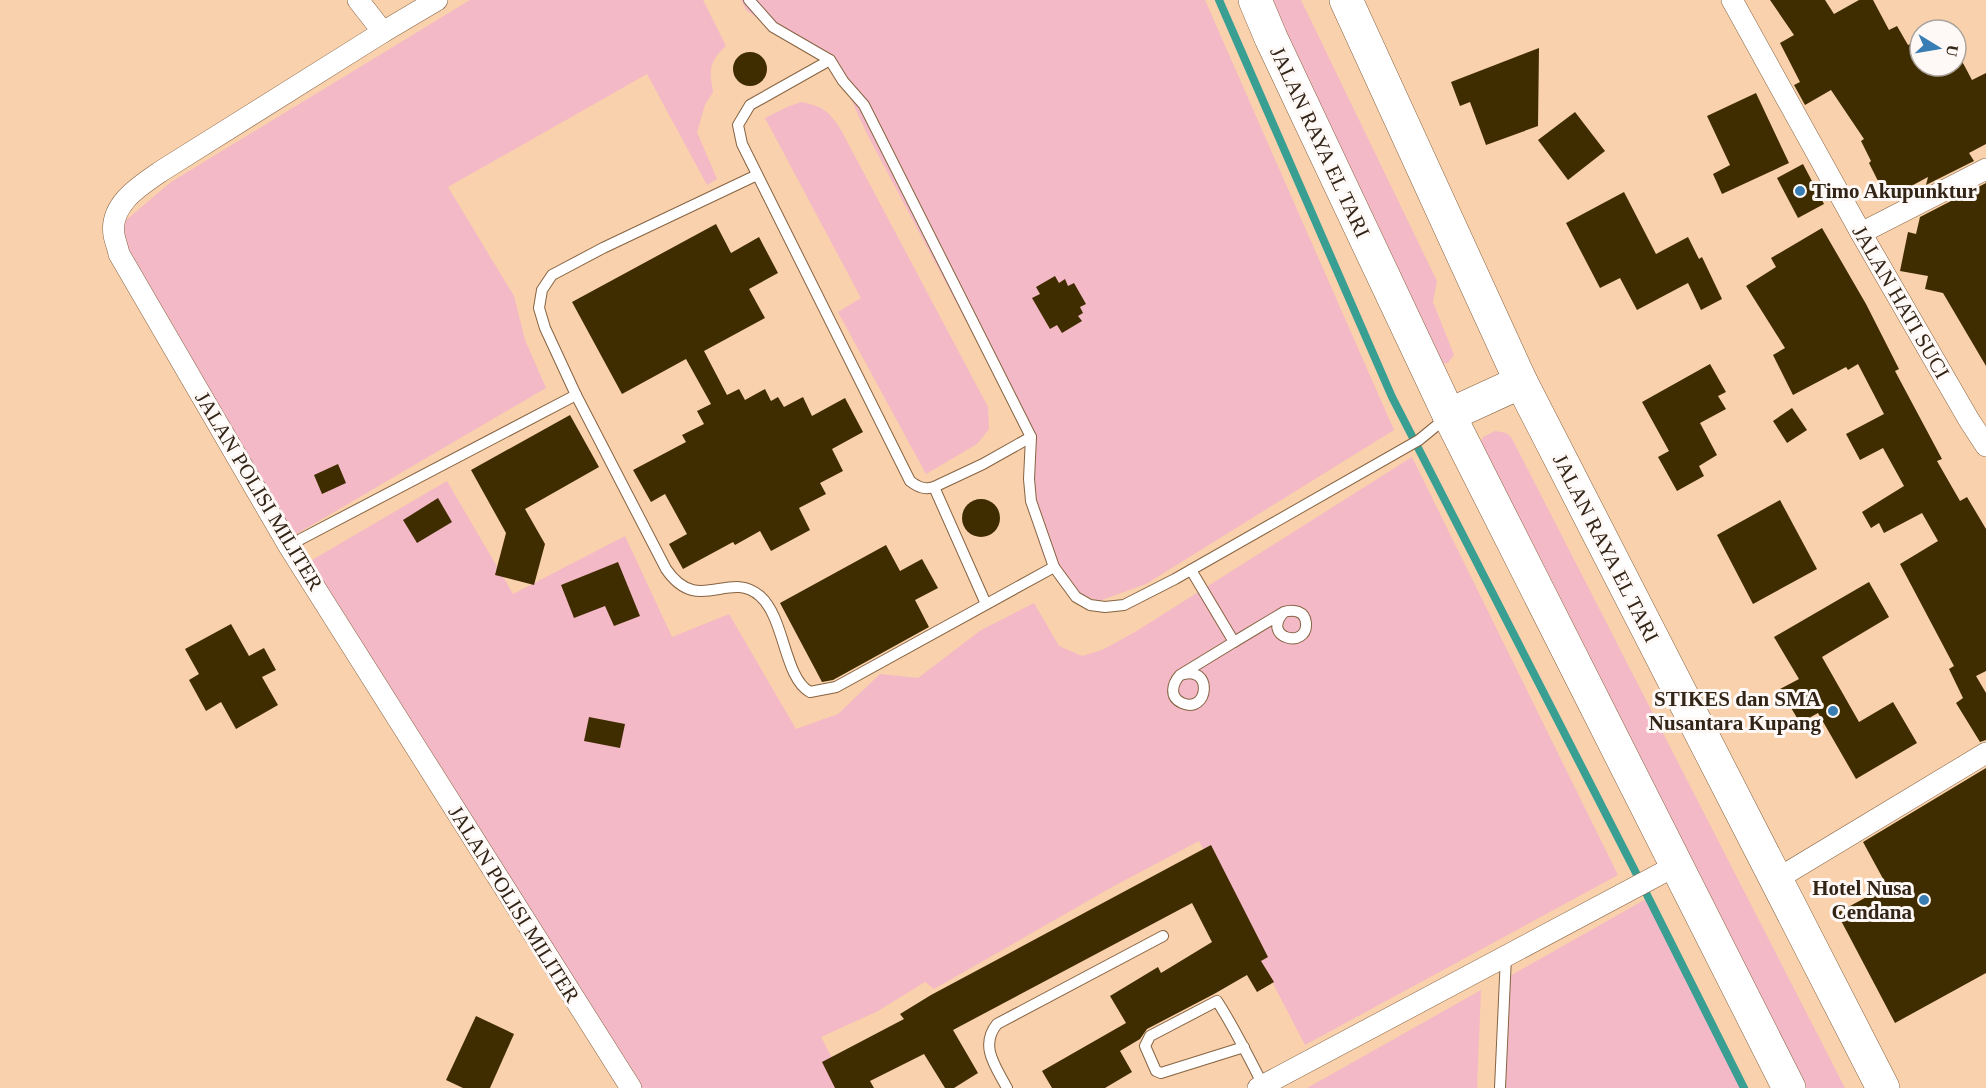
<svg xmlns="http://www.w3.org/2000/svg" width="1986" height="1088" font-family="Georgia,serif">
	<style>
		.green { fill: #f4b9c6 }
		.lines { fill: none; stroke-linecap: round; stroke-linejoin: round }
		.stream { stroke: #3a9f93; stroke-width: 8 }
		.building { fill: #3f2d00 }
		.lane-casing { stroke: #866342; stroke-width: 12 }
		.street-casing { stroke: #866342; stroke-width: 22 }
		.primary-casing { stroke: #866342; stroke-width: 34 }
		.lane { stroke: #fff; stroke-width: 10 }
		.street { stroke: #fff; stroke-width: 21 }
		.primary { stroke: #fff; stroke-width: 33 }
		.poi-dot { fill: #387db3; stroke: #fef9f6; stroke-width: 2 }
		.labels { text-anchor: middle; dominant-baseline: central; stroke-width: 6; stroke-linejoin: round; paint-order: stroke }
		.street-label { font-size: 21px; fill: #322416; stroke: #fef9f6 }
		.poi-label { font-size: 21px; font-weight: bold; fill: #322416; stroke: #fef9f6; text-anchor: end }
	</style>
	<rect width="100%" height="100%" fill="#f9d1ac"/>
	<!-- green -->
	<g class="green">
		<path d="M470,0H703L726,46C709,62 709,69 713,92L705,105L697,132L717,179L707,185L647,74L448,187L514,296L525,340L546,388L288,539L120,241L125,221L171,182Z"/>
		<path d="M741,0H1205L1394,430L1146,584L1099,601C1091,598 1081,595 1074,590C1027,562 1031,498 1035,451L866,132L846,88L816,55L776,32L746,10Z"/>
		<polygon points="1259,0 1301,0 1437,281 1433,302 1454,355 1448,363 1438,364"/>
		<path d="M801,102C823,106 829,111 841,130L988,407L989,429L977,444L926,474L838,312L861,298L765,118L787,107Z"/>
		<polygon points="1495,431 1506,433 1511,437 1523,460 1845,1088 1800,1088 1479,447 1483,437"/>
		<polygon points="1412,457 1618,875 1305,1045 1199,841 1114,886 934,989 925,982 878,1011 821,1037 848,1088 634,1088 307,563 447,481 513,594 625,536 672,637 729,614 796,729 838,714 880,674 918,678 981,630 1034,603 1059,646 1082,656 1102,650 1135,632"/>
		<polygon points="1646,899 1741,1088 1496,1088 1499,982"/>
		<polygon points="1481,990 1477,1088 1307,1088"/>
	</g>
	<g class="lines">
		<!-- stream -->
		<polyline class="stream" points="1219,0 1392,397 1632,865 1744,1088"/>
	</g>
	<!-- building -->
	<g class="building">
		<polygon points="1770,0 1825,0 1834,14 1859,0 1873,0 1889,30 1897,26 1908,45 1920,39 1920,66 1956,66 1956,50 1972,80 1986,73 1986,144 1969,153 1974,161 1926,185 1928,177 1887,199 1869,163 1871,161 1861,141 1864,139 1831,90 1805,105 1794,85 1800,82 1780,43 1794,35"/>
		<polygon points="1539,48 1538,126 1486,145 1470,102 1460,106 1451,82"/>
		<circle cx="750" cy="69" r="17"/>
		<polygon points="1756,93 1789,163 1722,194 1713,174 1730,165 1707,116"/>
		<polygon points="1575,112 1605,151 1568,180 1538,140"/>
		<polygon points="1803,164 1824,204 1798,218 1777,178"/>
		<polygon points="1986,183 1986,366 1943,293 1925,289 1928,276 1900,271 1908,232 1916,234 1920,217"/>
		<polygon points="1624,192 1656,254 1688,237 1699,259 1702,257 1722,299 1701,310 1688,283 1637,310 1620,278 1600,288 1566,223"/>
		<polygon points="716,224 731,253 759,237 778,273 749,289 765,318 704,351 727,395 739,389 745,400 765,389 771,401 778,397 784,407 803,397 812,416 845,398 863,432 832,449 843,471 820,483 826,494 799,508 810,530 771,551 760,531 735,545 733,542 683,569 669,544 687,534 665,494 651,502 633,470 686,442 682,435 704,424 697,411 711,404 686,359 622,394 572,302"/>
		<polygon points="1822,228 1866,304 1899,369 1895,371 1942,459 1937,461 1960,501 1967,497 1986,529 1986,671 1976,676 1986,693 1986,740 1980,742 1956,703 1963,698 1949,669 1954,666 1900,564 1938,541 1922,513 1884,533 1879,523 1871,528 1862,512 1904,486 1883,448 1860,460 1846,434 1884,414 1858,364 1848,370 1846,367 1793,395 1773,355 1785,348 1746,286 1776,267 1771,258"/>
		<polygon points="1055,276 1059,283 1065,279 1068,286 1074,283 1086,304 1080,307 1083,313 1078,316 1082,321 1062,333 1057,325 1050,329 1032,298 1040,294 1036,287"/>
		<polygon points="1710,364 1726,392 1718,396 1726,409 1700,423 1717,455 1699,466 1704,476 1677,491 1658,457 1669,451 1642,402"/>
		<polygon points="1792,408 1807,430 1787,443 1773,421"/>
		<polygon points="570,415 599,467 525,509 545,544 534,585 495,575 506,533 471,470"/>
		<polygon points="338,464 346,483 322,494 314,475"/>
		<polygon points="438,498 452,522 417,543 403,520"/>
		<circle cx="981" cy="518" r="19"/>
		<polygon points="1780,500 1817,569 1753,604 1717,535"/>
		<polygon points="886,545 900,571 922,559 938,588 915,600 929,627 833,680 822,682 780,603"/>
		<polygon points="618,562 640,616 614,626 605,606 574,618 561,585"/>
		<polygon points="1869,582 1889,617 1822,657 1859,722 1893,702 1917,743 1856,779 1818,713 1800,723 1780,689 1799,679 1774,637"/>
		<polygon points="231,624 249,656 264,648 276,670 262,677 278,705 236,729 221,702 206,711 189,680 199,674 185,649"/>
		<polygon points="589,717 625,724 620,748 584,741"/>
		<polygon points="1986,768 1986,973 1895,1023 1837,913 1887,886 1863,842"/>
		<polygon points="1211,845 1268,957 1261,961 1274,982 1257,992 1247,975 1214,994 1147,1029 1140,1039 1120,1051 1132,1072 1105,1088 1052,1088 1042,1071 1126,1023 1110,996 1158,967 1161,973 1212,942 1192,903 953,1030 978,1073 954,1088 945,1088 924,1054 870,1081 874,1088 835,1088 822,1062 904,1019 900,1014 931,995"/>
		<polygon points="476,1016 514,1034 490,1088 463,1088 446,1080"/>
	</g>
	<g class="lines">
		<defs>
			<g id="lane">
				<polyline points="749,0 773,27 830,60 843,81 864,105 1031,437 1029,479 1031,501 1054,567 1076,597 1090,605 1105,607 1124,605 1175,579 1419,440 1447,417"/>
				<path d="M830,60L750,105L738,125L742,144L910,481C918,487 924,490 934,487L983,464L1031,437"/>
				<path d="M576,395L666,569C698,616 729,569 760,596C785,618 784,678 810,692L836,687L1054,567"/>
				<polyline points="934,487 986,604"/>
				<polyline points="290,548 301,539 576,395 545,328 539,308 542,290 552,275 603,248 757,175"/>
				<path d="M1191,570L1234,642L1284,612C1294,609 1305,611 1306,623C1308,650 1260,638 1284,612"/>
				<path d="M1180,675C1214,663 1209,715 1182,703C1169,697 1172,684 1180,675L1234,642"/>
				<path d="M1244,1047L1161,1073L1156,1071L1145,1046L1150,1036L1217,1001C1234,1027 1248,1056 1263,1085"/>
				<path d="M1007,1088C996,1067 979,1046 997,1024L1163,936"/>
				<polyline points="1500,1088 1506,956"/>
			</g>
			<g id="street">
				<polyline points="358,0 383,32"/>
				<path d="M437,0L383,32L163,170C141,185 109,204 114,235C115,241 118,248 119,254L290,548L631,1088"/>
				<polyline points="1732,0 1861,233 1969,420 1986,446"/>
				<polyline points="1861,233 1986,169"/>
				<polyline points="1777,879 1986,753"/>
				<polyline points="1258,1088 1677,865"/>
			</g>
			<g id="primary">
				<polyline points="1255,0 1271,38 1449,415 1789,1088"/>
				<polyline points="1346,0 1521,382 1883,1088"/>
				<polyline points="1449,415 1521,382"/>
			</g>
		</defs>
		<!-- lane casing -->
		<use href="#lane" class="lane-casing"/>
		<!-- street casing -->
		<use href="#street" class="street-casing"/>
		<!-- primary casing -->
		<use href="#primary" class="primary-casing"/>
		<!-- lane -->
		<use href="#lane" class="lane"/>
		<!-- street -->
		<use href="#street" class="street"/>
		<!-- primary -->
		<use href="#primary" class="primary"/>
	</g>
	<!-- markers -->
	<g class="poi-dot">
		<circle cx="1800" cy="191" r="6"/>
		<circle cx="1833" cy="711" r="6"/>
		<circle cx="1924" cy="900" r="6"/>
	</g>
	<g class="labels">
		<!-- street labels -->
		<g class="street-label">
			<text transform="translate(1320 142) rotate(65)">JALAN RAYA EL TARI</text>
			<text transform="translate(1901 302) rotate(60)">JALAN HATI SUCI</text>
			<text transform="translate(259 491) rotate(59)">JALAN POLISI MILITER</text>
			<text transform="translate(1606 548) rotate(63)">JALAN RAYA EL TARI</text>
			<text transform="translate(514 904) rotate(58)">JALAN POLISI MILITER</text>
		</g>
		<!-- poi labels -->
		<g class="poi-label">
			<text x="1812" y="191" text-anchor="start">Timo Akupunktur</text>
			<text x="1821" y="699">STIKES dan SMA<tspan x="1821" dy="24">Nusantara Kupang</tspan></text>
			<text x="1912" y="888">Hotel Nusa<tspan x="1912" dy="24">Cendana</tspan></text>
		</g>
	</g>
	<!-- north arrow -->
	<g transform="translate(1938 48) rotate(101)"><circle r="28" fill="#fef9f6" stroke="#aca49c" stroke-width="1.5"/>
	<path d="M0-4.5L10 22L0 15L-10 22Z" fill="#387db3"/>
	<text y="-9" font-size="16" font-weight="bold" text-anchor="middle" fill="#322416">U</text>
	</g>
</svg>
